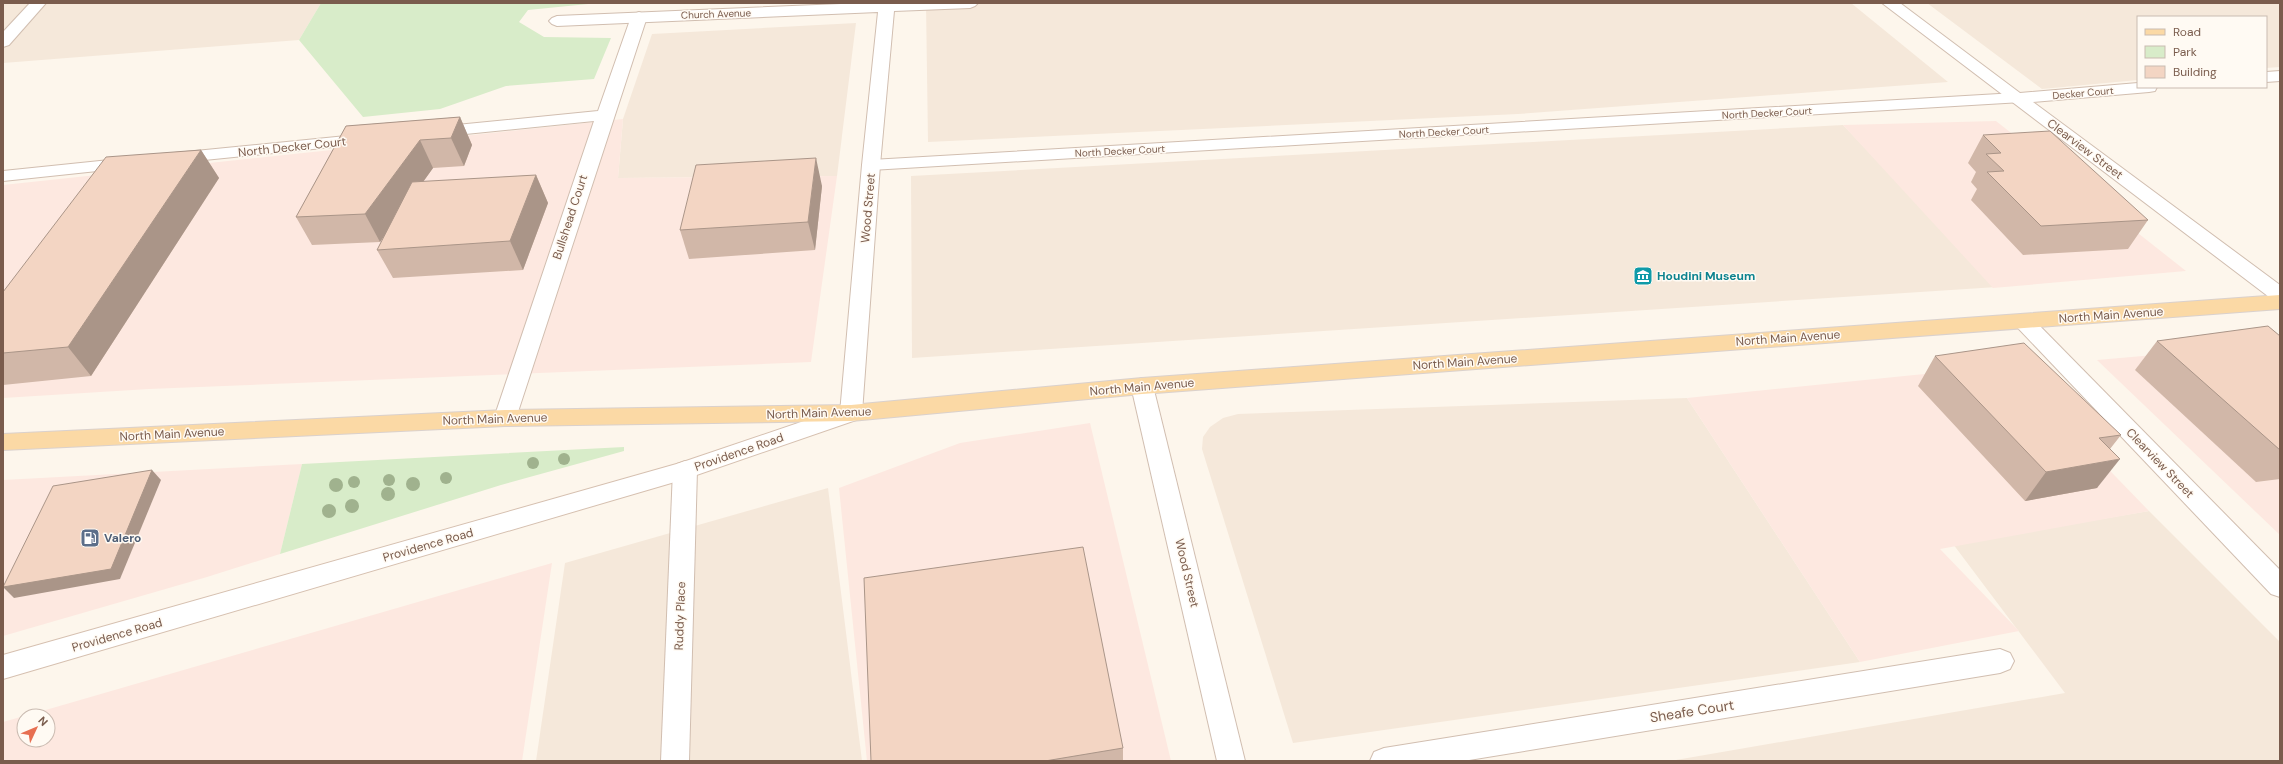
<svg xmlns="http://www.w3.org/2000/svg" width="2283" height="764" font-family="'DM Sans',sans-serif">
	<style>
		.residential { fill: #f5e8da }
		.commercial { fill: #fde8e0 }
		.green { fill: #d8ecc9 }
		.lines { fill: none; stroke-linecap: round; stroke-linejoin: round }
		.lane-casing { stroke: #d1beb0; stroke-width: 2 }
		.street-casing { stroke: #d1beb0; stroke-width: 2 }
		.secondary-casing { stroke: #d6c0b0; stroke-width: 2 }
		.primary-casing { stroke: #dad1cd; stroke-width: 2 }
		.lane { fill: #fff; fill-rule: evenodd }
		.street { fill: #fff; fill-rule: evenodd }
		.secondary { fill: #fff; fill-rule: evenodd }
		.primary { fill: #fbd9a5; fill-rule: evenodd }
		.tree { fill: #a0b28e }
		.wall { fill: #d1b7a8 }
		.shaded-wall { fill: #aa9588 }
		.building { fill: #f3d5c3; stroke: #aa9588 }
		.labels { text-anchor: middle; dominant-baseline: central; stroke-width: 3; stroke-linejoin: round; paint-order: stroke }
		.far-street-label { font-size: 10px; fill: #7a5c4d; stroke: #fffaf3 }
		.street-label { font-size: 12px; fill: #7a5c4d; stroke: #fffaf3 }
		.culture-label { font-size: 12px; font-weight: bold; fill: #0d838f; stroke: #fffaf3; text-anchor: start }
		.service-label { font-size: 12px; font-weight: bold; fill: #4e5e75; stroke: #fffaf3; text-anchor: start }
		.near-street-label { font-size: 14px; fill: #7a5c4d; stroke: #fffaf3 }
	</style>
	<rect width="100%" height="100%" fill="#fdf6ec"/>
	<!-- residential -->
	<g class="residential">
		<polygon points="3,3 321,3 299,40 3,63"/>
		<polygon points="926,3 1851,3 1948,82 1518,114 928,142"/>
		<polygon points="1927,3 2280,3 2280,67 2266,68 2266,17 2138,17 2138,80 2042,89"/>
		<polygon points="856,23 837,176 618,178 623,119 652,34"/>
		<polygon points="1843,125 1997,287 912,358 911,176"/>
		<polygon points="1687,398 1860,662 1293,743 1202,449 1203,437 1210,427 1223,418 1238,414"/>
		<polygon points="828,488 862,761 536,761 565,563"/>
		<polygon points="2149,511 2280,642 2280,761 1670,761 2065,693 1953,544"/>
	</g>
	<!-- commercial -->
	<g class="commercial">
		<polygon points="623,119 618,178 837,176 811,362 149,389 3,398 3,185"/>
		<polygon points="1996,121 2186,271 1993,288 1843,125"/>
		<polygon points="2280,344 2280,535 2097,360"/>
		<polygon points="1984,368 2026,384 2149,511 1940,549 2019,631 1860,662 1687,398"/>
		<polygon points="1090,423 1171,761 867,761 839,488 960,443"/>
		<polygon points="302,464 280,554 207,577 3,636 3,480"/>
		<polygon points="552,563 522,761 3,761 3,722 24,716 24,740 48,740 48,716 25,716"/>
	</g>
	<!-- green -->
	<g class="green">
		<polygon points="321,3 598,3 528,10 519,22 544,37 611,38 594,79 506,86 440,109 363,117 299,40"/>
		<polygon points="624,447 624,451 501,485 280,554 302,464"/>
	</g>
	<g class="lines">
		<defs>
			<g id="lane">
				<polygon points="639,12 644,14 647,17 516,418 513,424 505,426 497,424 494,418 594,121 436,137 430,136 427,132 430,128 436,127 598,111 631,17 634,14"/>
				<polygon points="2016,93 2022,94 2024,98 2022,102 871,170 865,169 862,165 865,161 871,160"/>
				<polygon points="366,134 372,135 375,139 372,143 175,163 169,162 166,158 169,154 175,153"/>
				<polygon points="129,158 135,159 138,163 135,167 3,181 3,171"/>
				<polygon points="685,461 693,464 697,470 689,761 661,761 673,470 677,464"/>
				<polygon points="2000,649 2010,653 2014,661 2010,669 2000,673 1463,761 1370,761 1374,752 1384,748"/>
			</g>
			<g id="street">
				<polygon points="30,3 46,3 9,45 3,47 3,32"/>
				<polygon points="865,3 978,3 975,6 970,8 894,11 880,165 862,413 859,419 851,421 843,419 840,413 862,165 878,12 557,26 552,24 549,21 552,18 557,16"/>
				<polygon points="1882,3 1900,3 2020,93 2138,83 2138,87 2157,87 2155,91 2149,92 2033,102 2280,285 2280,302 2273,300"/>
				<polygon points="2280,71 2280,81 2266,82 2266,72"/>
				<polygon points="2023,314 2030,316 2280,570 2280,597 2271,594 2016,326 2013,321 2016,316"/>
				<polygon points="1142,378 1150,381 1153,386 1245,761 1217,761 1131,386 1134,381"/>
			</g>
			<polygon id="secondary" points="851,405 859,407 862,413 859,419 685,479 3,679 3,655 680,463"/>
			<polygon id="primary" points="2280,295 2280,309 1142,394 851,421 505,426 3,450 3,434 505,410 851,405 1142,378"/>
		</defs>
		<!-- lane casing -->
		<use href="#lane" class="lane-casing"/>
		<!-- street casing -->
		<use href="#street" class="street-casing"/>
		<!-- secondary casing -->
		<use href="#secondary" class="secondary-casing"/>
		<!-- primary casing -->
		<use href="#primary" class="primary-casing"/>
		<!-- lane -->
		<use href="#lane" class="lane"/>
		<!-- street -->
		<use href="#street" class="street"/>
		<!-- secondary -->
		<use href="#secondary" class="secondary"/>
		<!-- primary -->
		<use href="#primary" class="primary"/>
	</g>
	<!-- trees -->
	<g class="tree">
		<circle cx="564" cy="459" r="6"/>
		<circle cx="533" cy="463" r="6"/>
		<circle cx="446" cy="478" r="6"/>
		<circle cx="389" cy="480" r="6"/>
		<circle cx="354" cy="482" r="6"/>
		<circle cx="413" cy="484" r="7"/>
		<circle cx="336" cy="485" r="7"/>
		<circle cx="388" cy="494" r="7"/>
		<circle cx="352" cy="506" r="7"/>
		<circle cx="329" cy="511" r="7"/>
	</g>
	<!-- wall -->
	<g class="wall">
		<polygon points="460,117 472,145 464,166 433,168 423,182 536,175 548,203 523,270 393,278 377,250 385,235 380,242 312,245 296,217 346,126"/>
		<polygon points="1983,135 2148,220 2128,249 2023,255 1971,200 1977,189 1971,182 1976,172 1968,163"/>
		<polygon points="201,150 219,178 91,376 3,385 3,292"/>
		<polygon points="822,186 815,250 689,259 680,230"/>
		<polygon points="2280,336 2280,479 2256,482 2135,370 2157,341"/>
		<polygon points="1935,356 2121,435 2110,449 2097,488 2025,501 1918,386"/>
		<polygon points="1123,748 1123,761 871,761"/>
	</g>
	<!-- shaded-wall -->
	<g class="shaded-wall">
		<polygon points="460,117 472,145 464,166 451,138"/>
		<polygon points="420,140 433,168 380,242 365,214"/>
		<polygon points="201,150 219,178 91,376 68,347"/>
		<polygon points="816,158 822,186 815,250 808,222"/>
		<polygon points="536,175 548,203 523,270 510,241"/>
		<polygon points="2120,459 2097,488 2025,501 2046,472"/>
		<polygon points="152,470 161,480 120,579 14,598 3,587"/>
	</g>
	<!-- building -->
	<g class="building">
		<polygon points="460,117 451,138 420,140 365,214 296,217 346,126"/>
		<polygon points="2050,131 2148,220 2041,226 1987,172 2004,171 1986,154 2001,153 1983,135"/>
		<polygon points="201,150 68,347 3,353 3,292 106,157"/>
		<polygon points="816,158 808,222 680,230 696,165"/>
		<polygon points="536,175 510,241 377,250 412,182"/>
		<polygon points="2268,326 2280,336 2280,450 2157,341"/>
		<polygon points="2024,343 2121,435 2099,438 2120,459 2046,472 1935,356"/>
		<polygon points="152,470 111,569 3,587 53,486"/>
		<polygon points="1083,547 1123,748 1045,761 871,761 864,578"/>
	</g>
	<!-- icons -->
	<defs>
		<symbol id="museum-square" viewBox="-11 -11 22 22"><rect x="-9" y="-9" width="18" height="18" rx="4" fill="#0f9aa8" stroke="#fffaf3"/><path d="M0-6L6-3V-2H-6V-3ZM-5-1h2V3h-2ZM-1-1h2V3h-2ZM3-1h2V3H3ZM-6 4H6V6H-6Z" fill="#fff"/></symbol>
		<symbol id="fuel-square" viewBox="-11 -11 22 22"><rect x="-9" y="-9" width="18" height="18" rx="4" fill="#5c6f8a" stroke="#fffaf3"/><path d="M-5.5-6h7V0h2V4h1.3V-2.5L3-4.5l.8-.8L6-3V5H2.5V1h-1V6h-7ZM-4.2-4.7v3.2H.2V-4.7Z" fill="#fff"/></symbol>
	</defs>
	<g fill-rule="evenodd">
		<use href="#museum-square" x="1632" y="265" width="22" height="22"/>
		<use href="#fuel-square" x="79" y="527" width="22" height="22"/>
	</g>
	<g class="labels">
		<!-- far-street labels -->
		<g class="far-street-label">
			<text transform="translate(716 14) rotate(-2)">Church Avenue</text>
			<text transform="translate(2083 93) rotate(-5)">Decker Court</text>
			<text transform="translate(1767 113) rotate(-3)">North Decker Court</text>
			<text transform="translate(1444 132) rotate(-3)">North Decker Court</text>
			<text transform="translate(1120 151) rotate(-3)">North Decker Court</text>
		</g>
		<!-- street labels -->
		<g class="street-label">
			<text transform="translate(292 147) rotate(-6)">North Decker Court</text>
			<text transform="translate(2085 149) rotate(37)">Clearview Street</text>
			<text transform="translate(868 208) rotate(-85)">Wood Street</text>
			<text transform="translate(570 217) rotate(-72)">Bullshead Court</text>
			<text transform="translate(2111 315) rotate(-4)">North Main Avenue</text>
			<text transform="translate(1788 338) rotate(-4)">North Main Avenue</text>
			<text transform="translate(1465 362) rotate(-4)">North Main Avenue</text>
			<text transform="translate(1142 387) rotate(-5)">North Main Avenue</text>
			<text transform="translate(819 413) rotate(-2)">North Main Avenue</text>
			<text transform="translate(495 419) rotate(-2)">North Main Avenue</text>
			<text transform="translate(172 434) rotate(-3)">North Main Avenue</text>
			<text transform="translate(739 452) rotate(-19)">Providence Road</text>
			<text transform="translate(2160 463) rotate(46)">Clearview Street</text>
			<text transform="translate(428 545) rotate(-16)">Providence Road</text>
			<text transform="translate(1187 573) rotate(77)">Wood Street</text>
			<text transform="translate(680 616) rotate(-88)">Ruddy Place</text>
			<text transform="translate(117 635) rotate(-16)">Providence Road</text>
		</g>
		<!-- culture labels -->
		<g class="culture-label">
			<text x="1657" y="276">Houdini Museum</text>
		</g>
		<!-- service labels -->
		<g class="service-label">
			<text x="104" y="538">Valero</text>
		</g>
		<!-- near-street labels -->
		<g class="near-street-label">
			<text transform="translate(1692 711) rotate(-9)">Sheafe Court</text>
		</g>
	</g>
	<!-- border -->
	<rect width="2283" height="764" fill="none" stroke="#7a5c4d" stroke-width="8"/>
	<!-- legend -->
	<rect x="2137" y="16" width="130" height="72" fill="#fffaf3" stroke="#cabbb1"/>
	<rect x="2145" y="29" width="20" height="6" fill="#fbd9a5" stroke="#cabbb1"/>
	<text x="2173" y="36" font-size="12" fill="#7a5c4d">Road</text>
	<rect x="2145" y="46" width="20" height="12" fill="#d8ecc9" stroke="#cabbb1"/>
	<text x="2173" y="56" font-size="12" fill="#7a5c4d">Park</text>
	<rect x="2145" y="66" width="20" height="12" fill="#f3d5c3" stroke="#cabbb1"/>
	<text x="2173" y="76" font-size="12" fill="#7a5c4d">Building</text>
	<!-- north arrow -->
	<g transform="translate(36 728) rotate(46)"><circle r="19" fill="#fffaf3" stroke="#cabbb1"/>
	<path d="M0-3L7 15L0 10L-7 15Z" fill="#e76f51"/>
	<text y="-6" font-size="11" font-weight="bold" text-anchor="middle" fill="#7a5c4d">N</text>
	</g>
</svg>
